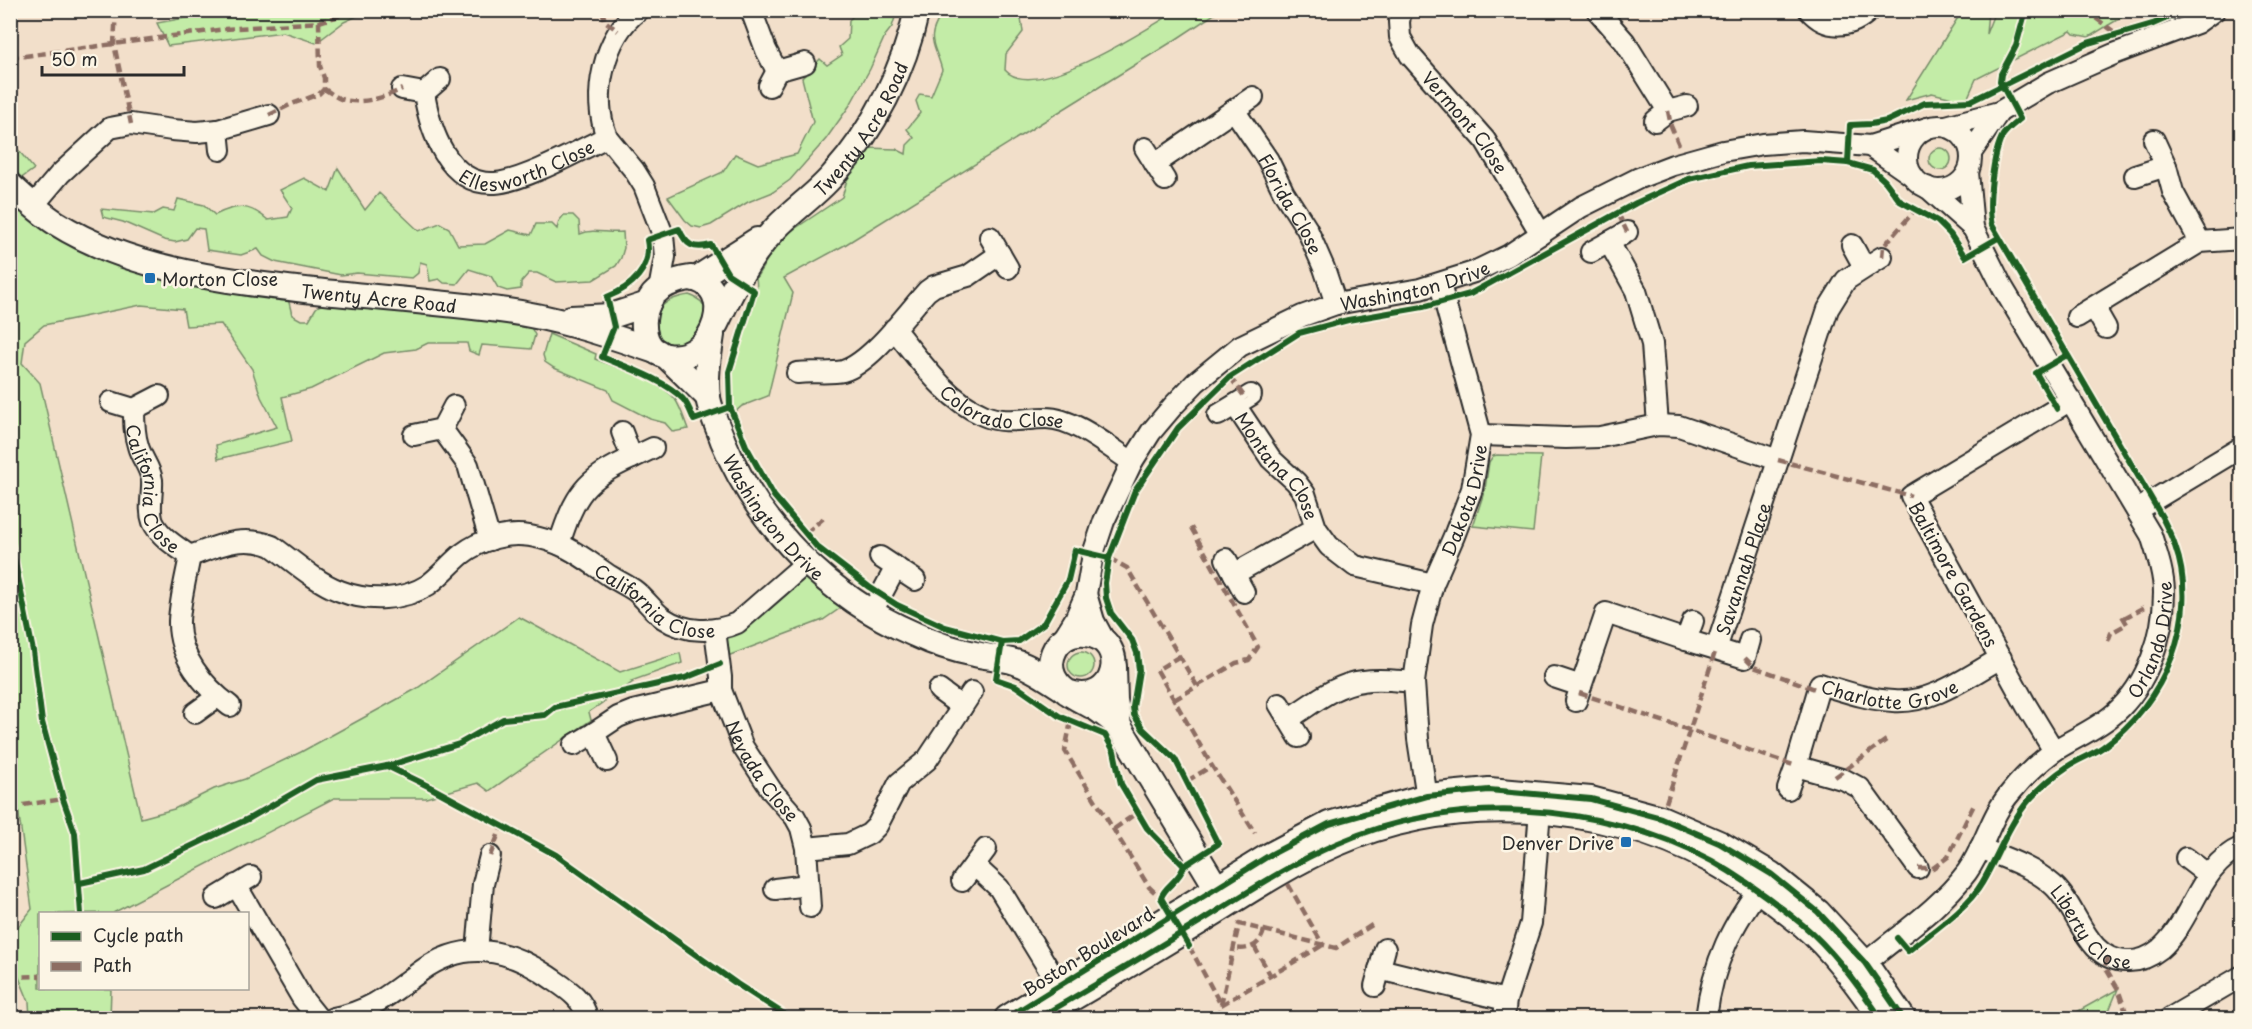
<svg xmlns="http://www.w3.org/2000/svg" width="2252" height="1029" font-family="'Playpen Sans',sans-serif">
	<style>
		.green { fill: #c3eca7; stroke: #778c69; stroke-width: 1.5 }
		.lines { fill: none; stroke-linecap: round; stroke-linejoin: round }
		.minor-casing { stroke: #2b2b2b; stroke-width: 24 }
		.tertiary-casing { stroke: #2b2b2b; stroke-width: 28 }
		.minor { stroke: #fcf5e5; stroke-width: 20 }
		.tertiary { stroke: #fcf5e5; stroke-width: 24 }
		.quiet { stroke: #8d6e63; stroke-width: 4.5; stroke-dasharray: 9 4.5; stroke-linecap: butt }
		.cycleway-casing { stroke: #fcf5e5; stroke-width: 10 }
		.cycleway { stroke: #1b5e20; stroke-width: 6 }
		.poi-dot { fill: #1f6fb2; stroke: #fcf5e5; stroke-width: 2 }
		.labels { text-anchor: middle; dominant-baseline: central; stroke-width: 5; stroke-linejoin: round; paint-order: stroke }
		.street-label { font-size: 18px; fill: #2b2b2b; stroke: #fcf5e5 }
		.poi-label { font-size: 18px; fill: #2b2b2b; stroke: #fcf5e5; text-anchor: start }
	</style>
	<rect width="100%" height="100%" fill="#f2dfca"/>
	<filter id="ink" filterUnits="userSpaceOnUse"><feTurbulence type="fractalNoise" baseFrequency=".0167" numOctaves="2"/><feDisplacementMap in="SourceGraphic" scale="12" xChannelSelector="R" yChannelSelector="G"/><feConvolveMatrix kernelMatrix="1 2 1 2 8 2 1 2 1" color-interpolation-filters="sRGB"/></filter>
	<g filter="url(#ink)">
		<!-- green -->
		<g class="green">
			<polygon points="223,11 223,10 368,11 344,22 316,43 283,32 168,46 157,23"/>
			<polygon points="858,11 897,11 892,27 885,36 870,69 850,105 826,139 790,180 773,192 748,202 711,225 701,228 692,226 685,220 668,197 723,172 735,154 758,164 797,154 813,122 802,78 820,59 827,65 842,55 839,47 848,39 849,20"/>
			<path d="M939,11H1016L1021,18L1023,32L1006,54L1005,70C1034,103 1141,32 1170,15L1171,11H1219L1175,40L843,246L784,278L793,293L768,396L742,406L735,412C725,382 735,351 745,323C751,307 759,295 756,278L773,250L787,234L842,197L847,180L867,148L896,149L906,154L907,145L914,138L907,129L920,113L916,101L920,94L931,96L942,70C935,43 925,41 941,15Z"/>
			<polygon points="1962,11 1988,11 1986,34 1995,11 2117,11 2122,17 2089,37 2074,34 2071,31 1976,79 1968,97 1957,99 1932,93 1906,100"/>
			<polygon points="10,140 34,169 20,179 11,170"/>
			<circle cx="1940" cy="159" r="11"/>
			<path d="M338,168L365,210L379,193L419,231L440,223L449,228L458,245L485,244L510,230L531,235L536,224H552L557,229L559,221L564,215H573L579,221L580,234C595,228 606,234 623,232L624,248L621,258L616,266L593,280L556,282L537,273H529L521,282V289L507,291L498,288L491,276L469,269L457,284L444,283L439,279L430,281L427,264L420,262L418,273L412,278L357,273L341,275L275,262L263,256L258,249L241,255L207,250L204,229L195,228L187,239L175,242L164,240L123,222L103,217L101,209L154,214L163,209L174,211L178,199L204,205L215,215C237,204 249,204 268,220L288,217L292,208L280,190L304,178L329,192Z"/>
			<polygon points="10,205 114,261 288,298 292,315 301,320 309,320 316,308 322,304 408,310 422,314 437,309 528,322 535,335 531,349 482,345 479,355 469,351 467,343 428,343 416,349 384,353 311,389 282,397 292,441 218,459 216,445 277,427 261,397 252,369 221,324 186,326 183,309 141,305 44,325 25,341 22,363 40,383 141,818 174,809 214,789 245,779 301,752 416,689 519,617 620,672 680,653 682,663 631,681 633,682 589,712 591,720 489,791 478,783 426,798 334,798 113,913 40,914 40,988 111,989 110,1018 30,1018 29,1002 11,958 11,936 32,909 16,794 14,794 10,779"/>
			<path d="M689,295C730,308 687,359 657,339C652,311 661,299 689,295Z"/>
			<path d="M549,334L596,354L595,359C619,369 659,380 675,399C681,408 684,419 688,429L673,432L665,423L650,419L613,400L608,390L554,368L545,362L543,355Z"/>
			<polygon points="1497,455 1541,456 1533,532 1473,526 1485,489 1489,462 1493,456"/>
			<polygon points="807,562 852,600 823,620 717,660 726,628"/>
			<circle cx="1081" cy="665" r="13"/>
			<polygon points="2118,989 2106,1018 2066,1018"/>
		</g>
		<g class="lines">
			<defs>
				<g id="minor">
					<polyline points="751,10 766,50 777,71"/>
					<path id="s1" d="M1401,10L1399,22L1400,37L1410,55L1485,140L1541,234"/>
					<polyline points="1597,10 1625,42 1668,111"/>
					<path d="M1809,10C1827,31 1852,28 1870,10"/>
					<polyline points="769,86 777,71 805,63"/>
					<path id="s2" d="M402,89L424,93C430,130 448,186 495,183C524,181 580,150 607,137L634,170L644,186L663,235L665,257L659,290"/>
					<polyline points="424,93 440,79"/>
					<path id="s3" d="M1234,110L1268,160L1284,193L1307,229L1324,268L1336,304"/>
					<polyline points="1655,121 1668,111 1687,106"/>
					<polyline points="1946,126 1999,112 2048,83 2114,54 2197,23 2215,10"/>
					<circle cx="1939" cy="158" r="32"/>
					<path d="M607,137C591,97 603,37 639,10"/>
					<polyline points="2154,140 2166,166 2173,192 2200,242"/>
					<polyline points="1870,146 1913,176"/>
					<polyline points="1145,148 1165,180"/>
					<polyline points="220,150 218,130 269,115"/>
					<polyline points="1971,153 1999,112"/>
					<polyline points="1155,164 1253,97"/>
					<polyline points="2135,176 2166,166"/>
					<polyline points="1927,187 1973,228"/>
					<polyline points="33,206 60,174 110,128 131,124 172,130 197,132 218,130"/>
					<polyline points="990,237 1008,268"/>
					<polyline points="1609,242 1636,291 1652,344 1658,425"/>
					<polyline points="1852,245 1864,267"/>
					<polyline points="1591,252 1627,232"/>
					<polyline points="2094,307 2106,328"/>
					<polyline points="2077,317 2200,242 2242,239"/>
					<path id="s4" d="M894,329C920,360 944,398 983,415C1005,425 1023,418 1046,418C1074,418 1109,447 1132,462"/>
					<path d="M797,373C812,371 829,374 843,371C871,363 907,313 927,291L934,286L968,276L1000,254"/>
					<polyline points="111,402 134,409 159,396"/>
					<path id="s5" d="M1235,405L1271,459L1296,482L1305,494L1316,528L1329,546L1355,566L1433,584"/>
					<path id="s6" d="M134,409C134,422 134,434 138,446C141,458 150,467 152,480C153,494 148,509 153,522C160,537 177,547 190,556C186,577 180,600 179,621C178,656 204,687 230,706"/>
					<polyline points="1218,415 1251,395"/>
					<polyline points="442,429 468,465 490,540"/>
					<polyline points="622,432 632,458 653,448"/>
					<polyline points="414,435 442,429 454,406"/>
					<polyline points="1481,435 1566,438 1600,437 1658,425 1679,426 1778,460"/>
					<polyline points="2137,510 2242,447"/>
					<path d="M559,544C575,495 584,479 632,458"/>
					<path id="s7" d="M190,556C218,546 242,534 272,546C293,561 316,582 340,591C368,602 403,601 428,585C440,576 450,564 462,554C480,540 507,532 530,536C565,542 582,557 610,576C618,581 626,585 634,590C645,598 652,610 663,618C685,633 714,633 737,623L807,562"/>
					<polyline points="880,557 915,580"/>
					<polyline points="1226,559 1244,592"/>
					<polyline points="1234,574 1316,528"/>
					<polyline points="1086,594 1094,621 1108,647"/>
					<polyline points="872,612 896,567"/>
					<path id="s8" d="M715,630L721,677V690L743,747L772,791L795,817L801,828L806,848L810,907"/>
					<path id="s9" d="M1062,640L1075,619L1086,594L1093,554L1104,521L1132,462L1151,432L1173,406L1196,382L1240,346L1302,316L1336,304L1420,289L1474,272L1509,255L1581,207L1639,178L1673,165L1723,151L1763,144L1803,141L1870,146L1927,128"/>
					<path id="s10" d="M1686,640L1716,649L1828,309L1846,280L1882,257"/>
					<polyline points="1716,649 1745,658 1750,640"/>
					<polyline points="1554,677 1581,686"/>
					<polyline points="939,690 962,707"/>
					<polyline points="1576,701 1606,613 1686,640 1693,621"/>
					<polyline points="1279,704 1299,737"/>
					<polyline points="195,713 217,697"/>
					<path d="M1288,719C1311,705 1335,684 1363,681C1380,678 1398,681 1414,682"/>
					<polyline points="594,733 618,717 633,711 721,690"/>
					<polyline points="574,745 594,733 607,761"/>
					<polyline points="2054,751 2026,705 1911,496 2071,400"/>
					<polyline points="1788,789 1796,766"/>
					<path id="s11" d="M1429,811L1418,739L1414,682L1422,625L1433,584L1454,536L1472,489L1481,435L1440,284"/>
					<polyline points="806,848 848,844 869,834 877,826 899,783 927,760 972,692"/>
					<path id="s12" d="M1980,848C2005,858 2033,867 2053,885C2079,908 2085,960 2126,961C2139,962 2150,957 2160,949C2194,919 2198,866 2242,847"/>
					<polyline points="2186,858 2207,874"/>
					<polyline points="974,865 999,888 1067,999"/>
					<path id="s13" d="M1918,868L1860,788L1845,780L1796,766L1820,684C1844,691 1869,700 1893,701C1933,704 1968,676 2001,658"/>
					<polyline points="962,881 986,849"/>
					<polyline points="236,885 302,998 318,1018"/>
					<polyline points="775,889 808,885"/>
					<polyline points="216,898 251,877"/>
					<polyline points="477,951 483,884 490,856"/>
					<polyline points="1379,969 1506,1000"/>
					<path id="s14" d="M1855,972C1892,939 1937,912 1967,872C1985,847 1990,816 2011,792C2023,777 2038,763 2054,751C2074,738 2097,729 2115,713C2148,684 2164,635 2164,593C2164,574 2157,554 2151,535L2003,288L1973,228L1968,172"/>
					<polyline points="1375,986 1385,949"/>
					<path d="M333,1018C372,1011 391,993 421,971C464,940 507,948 548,976C565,988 583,997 587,1018"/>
					<polyline points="1504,1018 1506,1000 1531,923 1541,798"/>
					<path d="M1706,1018C1713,961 1732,924 1767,878"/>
					<polyline points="2170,1018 2242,976"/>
				</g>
				<g id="tertiary">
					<path id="s15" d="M10,185C25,199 39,212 56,223C127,268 223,281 305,290C370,297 435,302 500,310C555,317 606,334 658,352"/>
					<path d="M690,278C739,284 716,364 667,356C639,351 639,313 653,295C662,285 677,280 690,278Z"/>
					<polyline points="696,279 757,240"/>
					<polyline points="571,318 611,316 648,304"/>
					<path id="s16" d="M716,324C733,288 749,256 776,228C794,209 816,195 833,175C874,130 904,70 917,10"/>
					<path id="s17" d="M712,335C709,355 705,377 708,398C711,413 718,427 723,441C758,526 830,598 914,634C933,643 954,650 975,654C988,657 1002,658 1015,662C1031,667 1045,677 1059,686"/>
					<polyline points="666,356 708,397"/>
					<polyline points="1114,667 1115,701 1119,726 1224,900"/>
					<path d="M1067,692C1118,710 1131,639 1086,634C1078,633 1070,635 1064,639C1056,645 1052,653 1051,663C1050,689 1078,698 1097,709C1104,714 1112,720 1119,726"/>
					<polyline points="1007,1018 1270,855 1329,824 1427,796 1489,790 1591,799 1661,818 1719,843 1771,874 1818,912 1865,963 1903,1018"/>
					<path d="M1038,1018C1093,987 1147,954 1201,921C1245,894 1288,865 1336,844C1451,793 1601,801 1712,861C1744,879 1775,902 1803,925C1834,951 1858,986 1881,1018"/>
				</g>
			</defs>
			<!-- minor casing -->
			<use href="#minor" class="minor-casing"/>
			<!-- tertiary casing -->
			<use href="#tertiary" class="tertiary-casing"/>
			<!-- minor -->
			<use href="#minor" class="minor"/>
			<!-- tertiary -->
			<use href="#tertiary" class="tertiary"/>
			<!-- quiet -->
			<g class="quiet">
				<polyline points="116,10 114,44 131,124"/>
				<polyline points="602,10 605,21 618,31"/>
				<polyline points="2085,10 2117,34"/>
				<polyline points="10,58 225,29 319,22 359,10"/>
				<path d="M324,89C330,92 335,97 341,99C360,105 384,98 402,89"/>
				<polyline points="1668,111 1671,126 1679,145"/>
				<polyline points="269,115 292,104 319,94 324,89 324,78 320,66 319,22"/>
				<polyline points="1618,213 1627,232"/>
				<polyline points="1882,257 1883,247 1915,210"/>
				<polyline points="1230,377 1246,399"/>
				<polyline points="1778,460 1911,496"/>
				<polyline points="806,533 825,517"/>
				<polyline points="1109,558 1127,568 1197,686"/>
				<polyline points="2124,618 2146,606"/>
				<polyline points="2108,641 2111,633 2127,624 2121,614"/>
				<polyline points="1180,656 1157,670 1212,766 1255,833"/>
				<polyline points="1745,658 1754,667 1818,690"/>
				<polyline points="1579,693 1796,766"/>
				<polyline points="1174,700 1236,663 1249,660 1258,647 1189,524"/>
				<polyline points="1071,721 1065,751 1149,887 1161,898"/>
				<polyline points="1835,777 1889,738"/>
				<polyline points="1187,781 1212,766"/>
				<polyline points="1666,803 1716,649"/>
				<polyline points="10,807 63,799"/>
				<polyline points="1114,829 1138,812"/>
				<polyline points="490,856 502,825"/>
				<polyline points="1918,868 1933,868 1948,857 1974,805"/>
				<polyline points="1288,884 1323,945"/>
				<polyline points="1264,930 1336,948 1372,925"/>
				<polyline points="1189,946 1221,1005"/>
				<polyline points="1254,946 1271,976"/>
				<polyline points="2108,957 2105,967 2118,989 2128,1018"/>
				<polyline points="10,977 40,976"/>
				<polyline points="1221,1005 1323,945"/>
				<path d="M1218,1018L1239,924L1264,930C1261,945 1249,951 1234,948"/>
			</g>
			<defs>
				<g id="cycleway">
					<polyline points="1848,163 1850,125 1871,124 1887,121 1925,103 1971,101 2088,43 2153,24 2185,10"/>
					<path d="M730,407L694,420C691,413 688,404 683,399C665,380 626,367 602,357L614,327L607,297C631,288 653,268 647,240L679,229C686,245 693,250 711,245L728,274L754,291L729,372L730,407L746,446L774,496L817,547L869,587L897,605L945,627L1002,642L1019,641L1044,623L1068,580L1075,550L1109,558"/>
					<polyline points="2057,409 2036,373 2067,355"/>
					<polyline points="10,538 33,651 42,722 63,799 75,833 81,914"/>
					<path d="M1002,642L996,679L1016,686L1059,716L1105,735L1114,751L1121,784L1147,828L1184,866C1179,882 1164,886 1161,898L1189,946"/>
					<polyline points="387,766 428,786 556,855 737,984 790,1018"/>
					<polyline points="1184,866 1218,844 1175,759 1143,729 1134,715 1133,707 1139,670 1137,653 1132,640 1111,613 1106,598 1105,583 1109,558 1135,491 1178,428 1230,377 1299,333 1348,320 1423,307 1470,294 1636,203 1689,179 1748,166 1821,161 1848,163 1873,170 1885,181 1900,201 1937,221 1950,234 1965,257 1998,238"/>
					<polyline points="80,883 144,869 250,818 316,780 387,766 459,744 503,719 545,715 555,707 685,678 720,664"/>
					<path d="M1897,938L1908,951C1931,932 1967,909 1982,883C1998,856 2008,825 2029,800C2040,788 2053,776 2067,767C2078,759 2092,755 2103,747C2164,704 2201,618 2175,546C2172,536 2166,526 2162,517L1992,225C1987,206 1993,152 2003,135C2008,128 2014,124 2020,119L2000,81L2001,74L2016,46L2026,10"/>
					<polyline points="1007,1018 1270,855 1329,824 1427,796 1489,790 1591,799 1661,818 1719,843 1771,874 1818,912 1865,963 1903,1018"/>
					<path d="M1038,1018C1093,987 1147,954 1201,921C1245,894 1288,865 1336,844C1451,793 1601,801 1712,861C1744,879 1775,902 1803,925C1834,951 1858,986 1881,1018"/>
				</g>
			</defs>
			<!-- cycleway casing -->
			<use href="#cycleway" class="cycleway-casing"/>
			<!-- cycleway -->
			<use href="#cycleway" class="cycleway"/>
		</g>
	</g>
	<!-- markers -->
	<g class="poi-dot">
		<rect x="144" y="272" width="12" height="12" rx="3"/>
		<rect x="1620" y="836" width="12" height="12" rx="3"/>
	</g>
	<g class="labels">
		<!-- street labels -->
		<g class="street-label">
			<text stroke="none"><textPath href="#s1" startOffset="135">Vermont Close</textPath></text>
			<text stroke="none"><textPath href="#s16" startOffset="246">Twenty Acre Road</textPath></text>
			<text stroke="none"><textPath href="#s2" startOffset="183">Ellesworth Close</textPath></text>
			<text stroke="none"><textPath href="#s3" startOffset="110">Florida Close</textPath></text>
			<text stroke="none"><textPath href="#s9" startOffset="538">Washington Drive</textPath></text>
			<text stroke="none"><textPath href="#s15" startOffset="394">Twenty Acre Road</textPath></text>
			<text stroke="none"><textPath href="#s4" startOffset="142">Colorado Close</textPath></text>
			<text stroke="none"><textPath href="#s5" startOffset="75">Montana Close</textPath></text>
			<text stroke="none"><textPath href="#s6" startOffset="84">California Close</textPath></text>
			<text stroke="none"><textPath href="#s11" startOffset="320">Dakota Drive</textPath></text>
			<text stroke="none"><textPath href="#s17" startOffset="201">Washington Drive</textPath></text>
			<text stroke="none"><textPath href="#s10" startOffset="116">Savannah Place</textPath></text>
			<text transform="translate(1954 574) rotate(61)">Baltimore Gardens</text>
			<text stroke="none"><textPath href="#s7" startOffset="520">California Close</textPath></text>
			<text stroke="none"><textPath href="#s14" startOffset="458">Orlando Drive</textPath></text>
			<text stroke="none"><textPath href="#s13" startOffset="324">Charlotte Grove</textPath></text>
			<text stroke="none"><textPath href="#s8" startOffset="152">Nevada Close</textPath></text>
			<text stroke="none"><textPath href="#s12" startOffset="141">Liberty Close</textPath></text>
			<text transform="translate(1088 951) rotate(-32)">Boston Boulevard</text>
		</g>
		<!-- poi labels -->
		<g class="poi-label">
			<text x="162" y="278">Morton Close</text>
			<text x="1614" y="842" text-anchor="end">Denver Drive</text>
		</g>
	</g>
	<!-- margin -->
	<rect width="2252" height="1029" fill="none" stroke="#fcf5e5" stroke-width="36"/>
	<rect x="18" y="18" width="2216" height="993" fill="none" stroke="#2b2b2b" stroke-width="2" filter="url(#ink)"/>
	<!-- legend -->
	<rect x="39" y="912" width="210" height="78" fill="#fcf5e5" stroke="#a8a49b" stroke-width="1.5"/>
	<rect x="51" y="932" width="30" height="9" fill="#1b5e20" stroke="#a8a49b" stroke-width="1.5"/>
	<text x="93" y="942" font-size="18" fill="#2b2b2b">Cycle path</text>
	<rect x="51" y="962" width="30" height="9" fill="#8d6e63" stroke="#a8a49b" stroke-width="1.5"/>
	<text x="93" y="972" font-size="18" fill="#2b2b2b">Path</text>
	<!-- scale -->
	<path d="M42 66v9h142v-9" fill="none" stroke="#2b2b2b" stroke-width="3"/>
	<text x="51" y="66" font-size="18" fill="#2b2b2b" stroke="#fcf5e5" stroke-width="4.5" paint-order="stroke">50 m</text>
</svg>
